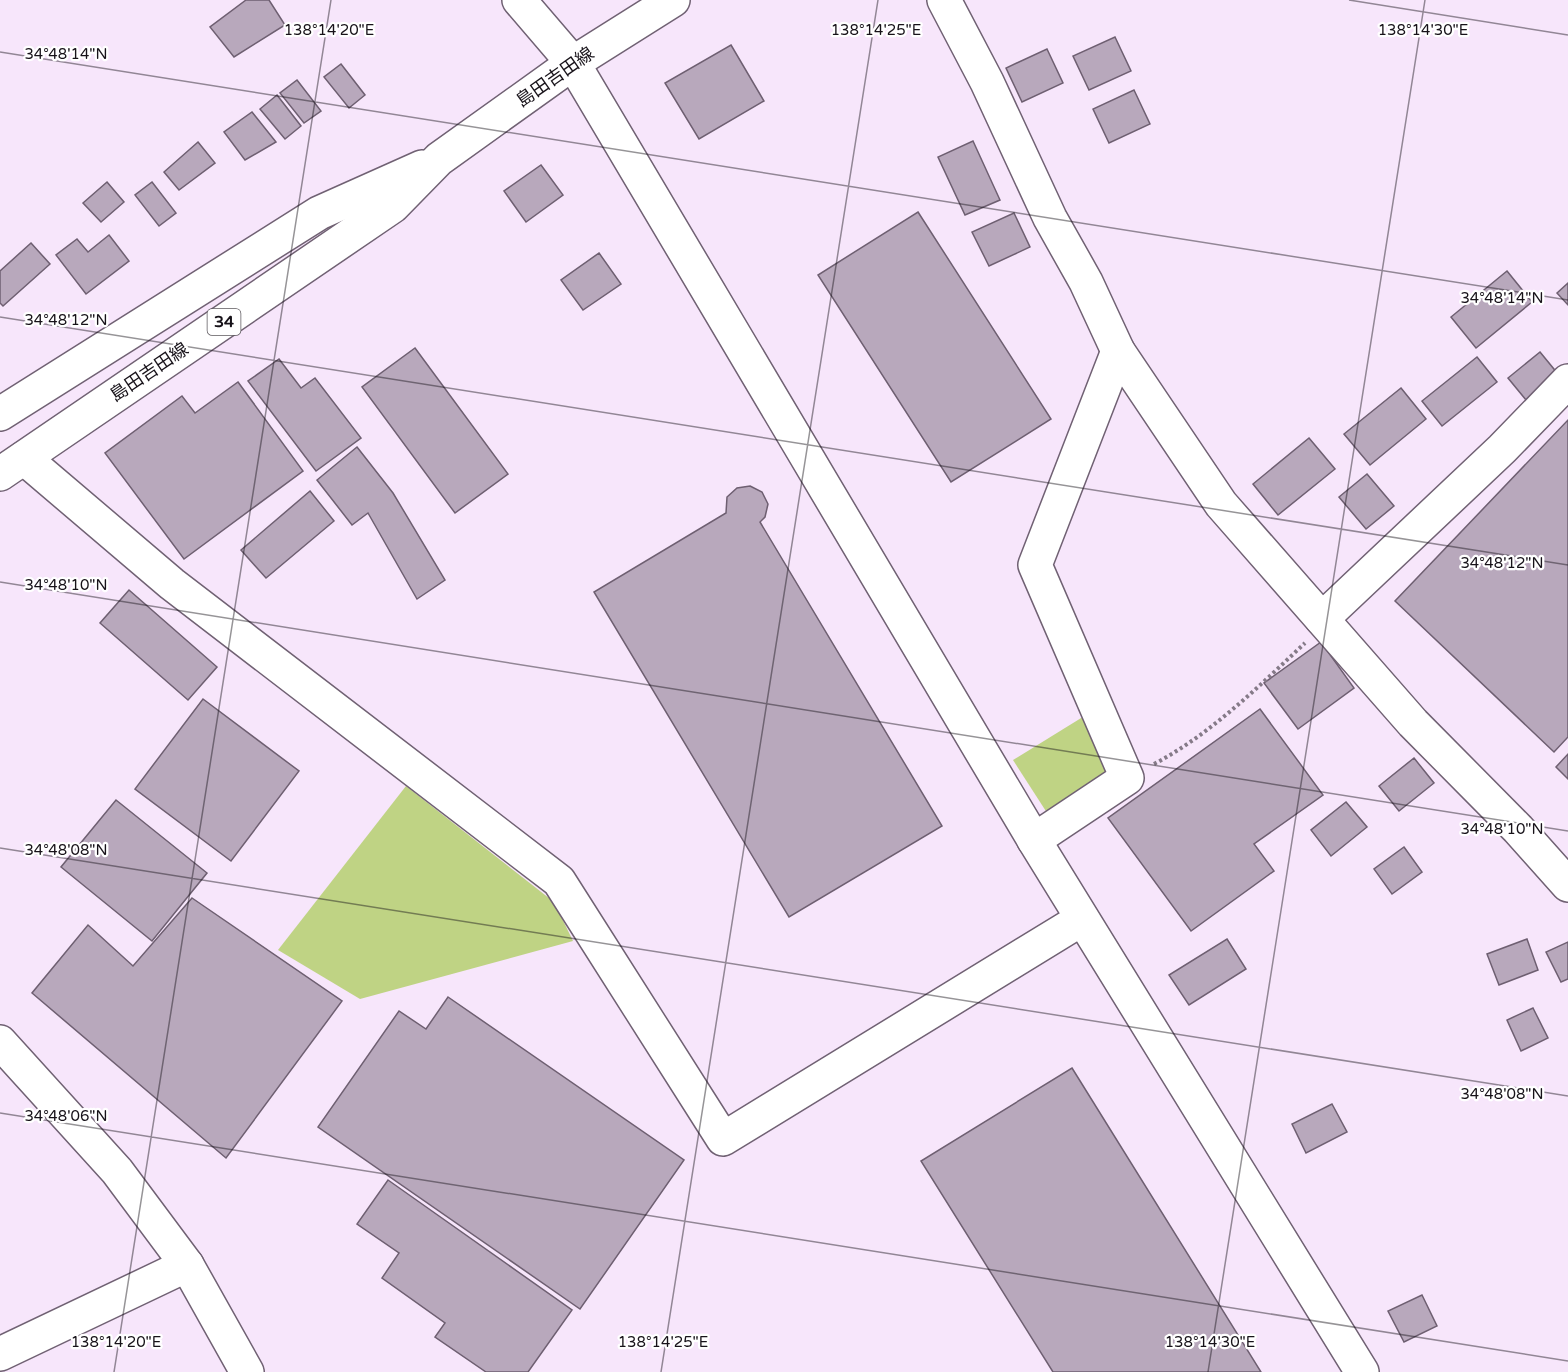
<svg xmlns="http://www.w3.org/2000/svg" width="1568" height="1372" font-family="'Varela Round','Noto Sans JP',sans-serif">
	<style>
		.green { fill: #bfd384 }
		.building { fill: #b8a8bc; stroke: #6e5f71; stroke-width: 1.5 }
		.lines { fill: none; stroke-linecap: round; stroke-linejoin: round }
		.street-casing { stroke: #706173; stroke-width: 36 }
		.secondary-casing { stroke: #706173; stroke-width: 36 }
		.primary-casing { stroke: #706173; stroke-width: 36 }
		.path { stroke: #857a88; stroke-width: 4; stroke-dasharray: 3 3; stroke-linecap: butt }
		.street { stroke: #fff; stroke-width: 33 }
		.secondary { stroke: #fff; stroke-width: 33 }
		.primary { stroke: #fff; stroke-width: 33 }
		.ticks { fill: none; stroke: #171219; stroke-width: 1.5; stroke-opacity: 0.45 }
		.labels { text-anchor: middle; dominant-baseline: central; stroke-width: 4.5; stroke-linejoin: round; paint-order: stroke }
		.shield { fill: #fff; stroke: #5d595e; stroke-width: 1.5 }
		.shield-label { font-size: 16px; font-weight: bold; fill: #171219 }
		.street-label { font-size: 18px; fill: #171219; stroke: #fff }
		.ticks-label { font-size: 15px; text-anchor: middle; fill: #171219; stroke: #fff; stroke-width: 4.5; stroke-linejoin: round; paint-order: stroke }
	</style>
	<rect width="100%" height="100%" fill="#f7e6fb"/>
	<!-- green -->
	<g class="green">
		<polygon points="1086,715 1112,759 1105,789 1051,819 1013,760"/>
		<polygon points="406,786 554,902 573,941 360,999 278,950"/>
	</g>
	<!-- building -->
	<g class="building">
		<polygon points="246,0 269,0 285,25 234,57 210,27"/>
		<polygon points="1115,37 1131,71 1089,90 1073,56"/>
		<polygon points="731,45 764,101 699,139 665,83"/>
		<polygon points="1047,49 1063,83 1022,102 1006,68"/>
		<polygon points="341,64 365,95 349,108 324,77"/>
		<polygon points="297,80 321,111 304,123 280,93"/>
		<polygon points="1134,90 1150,124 1109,143 1093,109"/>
		<polygon points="277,95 301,126 285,139 260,109"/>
		<polygon points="252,112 276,142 245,160 224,132"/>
		<polygon points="973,141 1000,200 965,215 938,157"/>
		<polygon points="198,142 215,163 179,190 164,172"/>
		<polygon points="541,165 563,195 526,222 504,191"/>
		<polygon points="107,182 124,202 101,222 83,203"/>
		<polygon points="152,182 176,213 159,226 135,195"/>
		<polygon points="918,212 1051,419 951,482 818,275"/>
		<polygon points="1014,213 1030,247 989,266 972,232"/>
		<polygon points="109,235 129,261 86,294 56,255 77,239 88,252"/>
		<polygon points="31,243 50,264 3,306 0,303 0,271"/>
		<polygon points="599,253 621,284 583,310 561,280"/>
		<polygon points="1507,271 1532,302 1476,348 1451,317"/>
		<polygon points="1568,283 1568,305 1557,293"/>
		<polygon points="415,348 508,474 455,513 362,387"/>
		<polygon points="1540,352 1558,374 1526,400 1508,378"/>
		<polygon points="1477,357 1497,382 1442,426 1422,401"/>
		<polygon points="279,359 301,388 315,378 361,438 316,471 248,381"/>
		<polygon points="238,382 303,471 184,559 105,453 182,396 195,413"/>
		<polygon points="1401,388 1426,419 1370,465 1344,434"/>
		<polygon points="1568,420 1568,737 1554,752 1395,601"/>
		<polygon points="1309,438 1335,469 1278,515 1253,484"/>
		<polygon points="357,447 393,493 445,580 417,599 368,513 352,525 317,480"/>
		<polygon points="1367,474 1394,506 1366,529 1339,497"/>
		<polygon points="750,486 762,492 768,504 765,517 760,522 942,826 789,917 594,592 726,513 727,497 737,488"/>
		<polygon points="310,491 334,521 266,578 241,550"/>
		<polygon points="129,590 217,667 188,700 100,623"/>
		<polygon points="1321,642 1354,688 1298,729 1264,683"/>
		<polygon points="203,699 299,771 231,861 135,789"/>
		<polygon points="1260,709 1323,795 1254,844 1274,871 1191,931 1108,818"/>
		<polygon points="1568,754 1568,779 1556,767"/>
		<polygon points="1414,758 1434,783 1399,811 1379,786"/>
		<polygon points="116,800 207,873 152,941 61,867"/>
		<polygon points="1346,802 1367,827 1331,856 1311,830"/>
		<polygon points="1404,847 1422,872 1392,894 1374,869"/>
		<polygon points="192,898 342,1001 226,1158 32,993 88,925 133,966"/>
		<polygon points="1227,939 1246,969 1189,1005 1169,975"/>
		<polygon points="1527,939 1538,970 1499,985 1487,954"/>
		<polygon points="1568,942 1568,979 1561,982 1546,952"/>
		<polygon points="448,997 684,1160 580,1309 318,1127 399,1011 426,1029"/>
		<polygon points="1533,1008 1548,1038 1521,1051 1507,1020"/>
		<polygon points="1072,1068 1261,1372 1053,1372 921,1161"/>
		<polygon points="1332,1104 1347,1132 1306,1153 1292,1124"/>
		<polygon points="388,1180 572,1310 528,1372 486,1372 435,1337 445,1323 382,1278 399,1253 357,1224"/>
		<polygon points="1422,1295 1437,1326 1404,1342 1388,1311"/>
	</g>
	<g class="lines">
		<defs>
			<g id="street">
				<polyline points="944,0 987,82 1050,218 1086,282 1118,351 1221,504 1413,723 1518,829 1568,885"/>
				<polyline points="24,458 172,584 559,881 723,1139 1082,919"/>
				<polyline points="1322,619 1502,449 1568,381"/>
				<polyline points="1034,840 1127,778 1035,565 1118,351"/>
				<polyline points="0,1354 187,1265"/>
			</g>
			<g id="secondary">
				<polyline points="519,0 573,63 1034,840 1362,1372"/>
				<polyline points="0,1042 117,1171 187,1265 247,1372"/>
			</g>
			<g id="primary">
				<polyline points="0,414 319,213 422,167"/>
				<polyline points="0,474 393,206 439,159 573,63 673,0"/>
			</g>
		</defs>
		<!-- street casing -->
		<use href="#street" class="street-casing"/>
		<!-- secondary casing -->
		<use href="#secondary" class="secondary-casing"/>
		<!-- primary casing -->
		<use href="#primary" class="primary-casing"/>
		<!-- path -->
		<path class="path" d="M1154,764C1211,734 1258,687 1305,643"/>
		<!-- street -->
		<use href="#street" class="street"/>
		<!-- secondary -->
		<use href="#secondary" class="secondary"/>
		<!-- primary -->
		<use href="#primary" class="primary"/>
	</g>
	<!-- ticks -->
	<path class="ticks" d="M1349,0L1568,35M0,52L1568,300M0,317L1568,565M0,582L1568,831M0,848L1568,1096M0,1113L1568,1361M114,1372L331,0M661,1372L878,0M1208,1372L1425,0"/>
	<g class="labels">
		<!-- shield labels -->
		<rect class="shield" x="207.5" y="309" width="33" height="26" rx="4.5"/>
		<g class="shield-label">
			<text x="224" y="322">34</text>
		</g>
		<!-- street labels -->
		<g class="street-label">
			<text transform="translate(555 77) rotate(-35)">島田吉田線</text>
			<text transform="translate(149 372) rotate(-34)">島田吉田線</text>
		</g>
	</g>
	<g class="ticks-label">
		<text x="329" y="35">138°14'20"E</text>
		<text x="876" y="35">138°14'25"E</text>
		<text x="1423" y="35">138°14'30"E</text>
		<text x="66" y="59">34°48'14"N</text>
		<text x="1502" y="303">34°48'14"N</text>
		<text x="66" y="325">34°48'12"N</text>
		<text x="1502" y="568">34°48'12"N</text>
		<text x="66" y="590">34°48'10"N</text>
		<text x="1502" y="834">34°48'10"N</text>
		<text x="66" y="855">34°48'08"N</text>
		<text x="1502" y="1099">34°48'08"N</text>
		<text x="66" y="1121">34°48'06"N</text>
		<text x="116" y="1347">138°14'20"E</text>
		<text x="663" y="1347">138°14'25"E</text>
		<text x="1210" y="1347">138°14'30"E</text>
	</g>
</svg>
